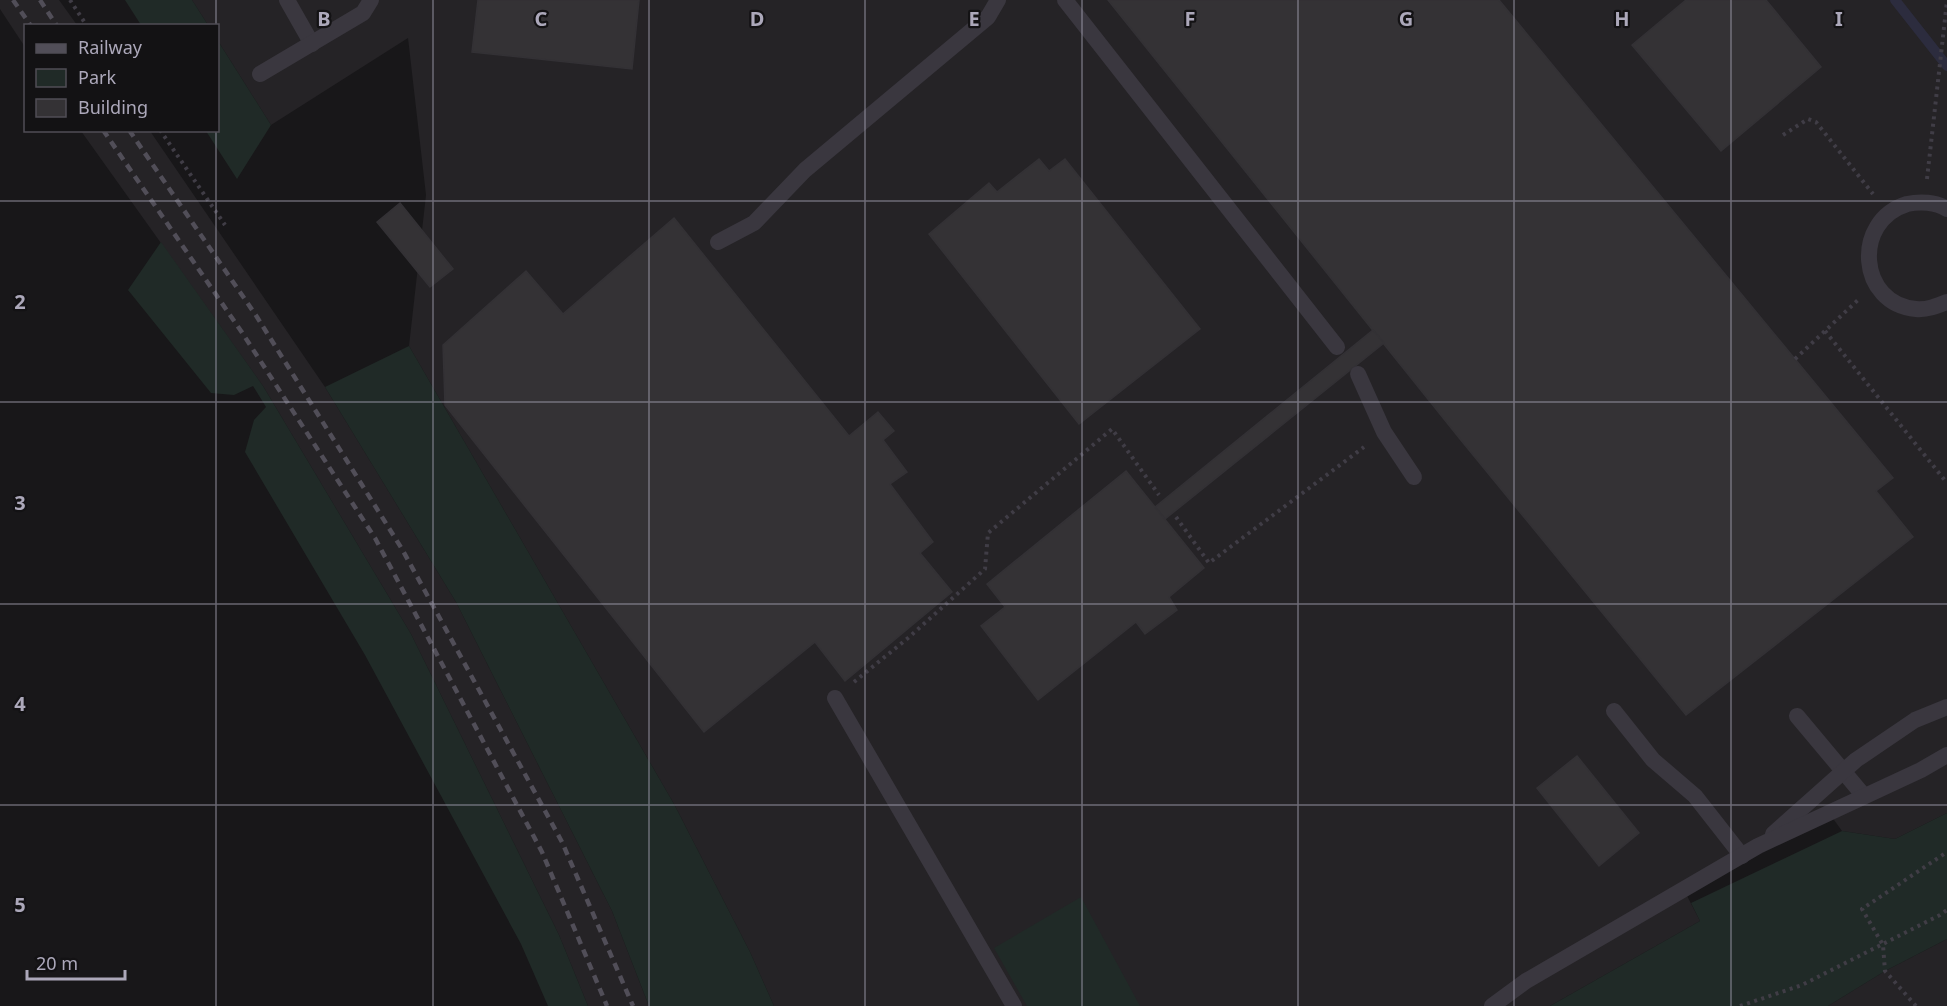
<svg xmlns="http://www.w3.org/2000/svg" width="1947" height="1006" font-family="'Noto Sans',sans-serif">
	<style>
		.built { fill: #252326 }
		.green { fill: #202a27 }
		.lines { fill: none; stroke-linecap: round; stroke-linejoin: round }
		.stream { stroke: #2c2c3e; stroke-width: 10 }
		.building { fill: #343235; stroke: #333135; stroke-width: 1.5 }
		.path { stroke: #403d46; stroke-width: 4; stroke-dasharray: 3 4.5; stroke-linecap: butt }
		.lane { stroke: #3a373f; stroke-width: 16 }
		.rail { stroke: #514e58; stroke-width: 4.5; stroke-dasharray: 8 6; stroke-linecap: butt }
		.grid { fill: none; stroke: #aca8ba; stroke-width: 1.5; stroke-opacity: 0.55 }
		.grid-label { font-size: 20px; text-anchor: middle; font-weight: bold; fill: #aca8ba; stroke: #131214; stroke-width: 4.5; stroke-linejoin: round; paint-order: stroke }
	</style>
	<rect width="100%" height="100%" fill="#181719"/>
	<!-- built -->
	<g class="built">
		<polygon points="0,0 59,0 77,25 26,26 25,47 0,9"/>
		<polygon points="192,0 1947,0 1947,813 1895,839 1842,831 1829,813 1684,890 1700,921 1550,1006 774,1006 750,952 674,804 409,346 426,195 408,38 271,125 218,41 218,26 208,25"/>
		<polygon points="81,131 150,131 325,387 456,602 612,911 649,1006 588,1006 559,935 411,634 263,386"/>
		<polygon points="1947,939 1947,1006 1828,1006 1885,971"/>
	</g>
	<!-- green -->
	<g class="green">
		<polygon points="125,0 192,0 208,25 141,25"/>
		<polygon points="218,41 271,125 237,179 206,131 218,130"/>
		<polygon points="161,242 263,386 411,634 559,935 588,1006 548,1006 521,944 365,655 245,452 254,420 266,407 253,386 234,395 211,393 128,290"/>
		<polygon points="409,346 674,804 750,952 774,1006 649,1006 612,911 456,602 325,387"/>
		<polygon points="1947,813 1947,939 1885,971 1828,1006 1550,1006 1700,921 1691,903 1842,831 1895,839"/>
		<polygon points="1081,897 1140,1006 1027,1006 994,948"/>
	</g>
	<g class="lines">
		<!-- stream -->
		<polyline class="stream" points="1895,0 1947,66"/>
	</g>
	<!-- building -->
	<g class="building">
		<polygon points="478,0 639,0 632,69 472,52"/>
		<polygon points="1108,0 1499,0 1893,478 1876,491 1913,537 1686,715 1460,439"/>
		<polygon points="1686,0 1766,0 1821,67 1721,151 1632,45"/>
		<polygon points="1039,159 1049,171 1065,159 1200,329 1079,424 929,234 989,183 997,192"/>
		<polygon points="400,203 453,269 430,287 377,222"/>
		<polygon points="674,218 849,436 878,412 894,431 883,440 907,472 890,484 933,542 920,553 952,592 845,681 815,642 704,732 445,405 443,345 526,271 563,314"/>
		<polygon points="1373,330 1384,343 1165,519 1155,507"/>
		<polygon points="1126,471 1204,568 1169,597 1177,610 1145,634 1136,622 1038,700 981,626 1005,607 987,584"/>
		<polygon points="1577,756 1639,833 1599,866 1537,788"/>
	</g>
	<g class="lines">
		<!-- path -->
		<g class="path">
			<polyline points="70,0 87,26"/>
			<polyline points="160,130 225,225"/>
			<polyline points="1783,135 1808,119 1816,122 1873,194"/>
			<polyline points="1927,179 1947,1"/>
			<polyline points="1825,331 1947,483"/>
			<polyline points="1795,359 1858,300"/>
			<polyline points="1176,517 1209,563 1364,447"/>
			<polyline points="854,682 908,638 985,569 988,533 1112,429 1159,495"/>
			<polyline points="1740,1006 1802,985 1940,915 1947,910"/>
			<polyline points="1916,1006 1885,971 1883,945 1862,909 1947,852"/>
		</g>
		<!-- lane -->
		<g class="lane">
			<polyline points="287,0 312,44"/>
			<polyline points="1065,0 1337,347"/>
			<polyline points="260,74 363,13 371,0"/>
			<path d="M1947,209C1936,202 1920,201 1907,204C1852,221 1858,304 1916,309C1927,310 1937,306 1947,302"/>
			<polyline points="718,242 754,223 805,170 988,17 998,0"/>
			<polyline points="1358,374 1384,432 1414,477"/>
			<polyline points="835,698 1014,1006"/>
			<polyline points="1614,711 1653,760 1695,796 1742,856"/>
			<polyline points="1797,716 1864,796"/>
			<polyline points="1773,834 1856,760 1915,720 1947,707"/>
			<polyline points="1492,1006 1526,981 1758,846 1921,770 1947,755"/>
		</g>
		<!-- rail -->
		<g class="rail">
			<polyline points="13,0 31,26"/>
			<polyline points="40,0 57,26"/>
			<polyline points="103,130 241,331 375,538 542,852 607,1006"/>
			<polyline points="129,130 257,317 402,549 562,842 633,1006"/>
		</g>
	</g>
	<!-- grid -->
	<path class="grid" d="M216,0V26M433,0V1006M649,0V1006M865,0V1006M1082,0V1006M1298,0V1006M1514,0V1006M1731,0V1006M216,130V1006M0,201H1947M0,402H1947M0,604H1947M0,805H1947"/>
	<g class="grid-label">
		<text x="324" y="26">B</text>
		<text x="541" y="26">C</text>
		<text x="757" y="26">D</text>
		<text x="974" y="26">E</text>
		<text x="1190" y="26">F</text>
		<text x="1406" y="26">G</text>
		<text x="1622" y="26">H</text>
		<text x="1839" y="26">I</text>
		<text x="20" y="309">2</text>
		<text x="20" y="510">3</text>
		<text x="20" y="711">4</text>
		<text x="20" y="912">5</text>
	</g>
	<!-- legend -->
	<rect x="24" y="24" width="195" height="108" fill="#131214" stroke="#504e56" stroke-width="1.5"/>
	<rect x="36" y="44" width="30" height="9" fill="#514e58" stroke="#504e56" stroke-width="1.5"/>
	<text x="78" y="54" font-size="18" fill="#aca8ba">Railway</text>
	<rect x="36" y="69" width="30" height="18" fill="#202a27" stroke="#504e56" stroke-width="1.5"/>
	<text x="78" y="84" font-size="18" fill="#aca8ba">Park</text>
	<rect x="36" y="99" width="30" height="18" fill="#343235" stroke="#504e56" stroke-width="1.5"/>
	<text x="78" y="114" font-size="18" fill="#aca8ba">Building</text>
	<!-- scale -->
	<path d="M27 970v9h98v-9" fill="none" stroke="#aca8ba" stroke-width="3"/>
	<text x="36" y="970" font-size="18" fill="#aca8ba" stroke="#131214" stroke-width="4.5" paint-order="stroke">20 m</text>
</svg>
